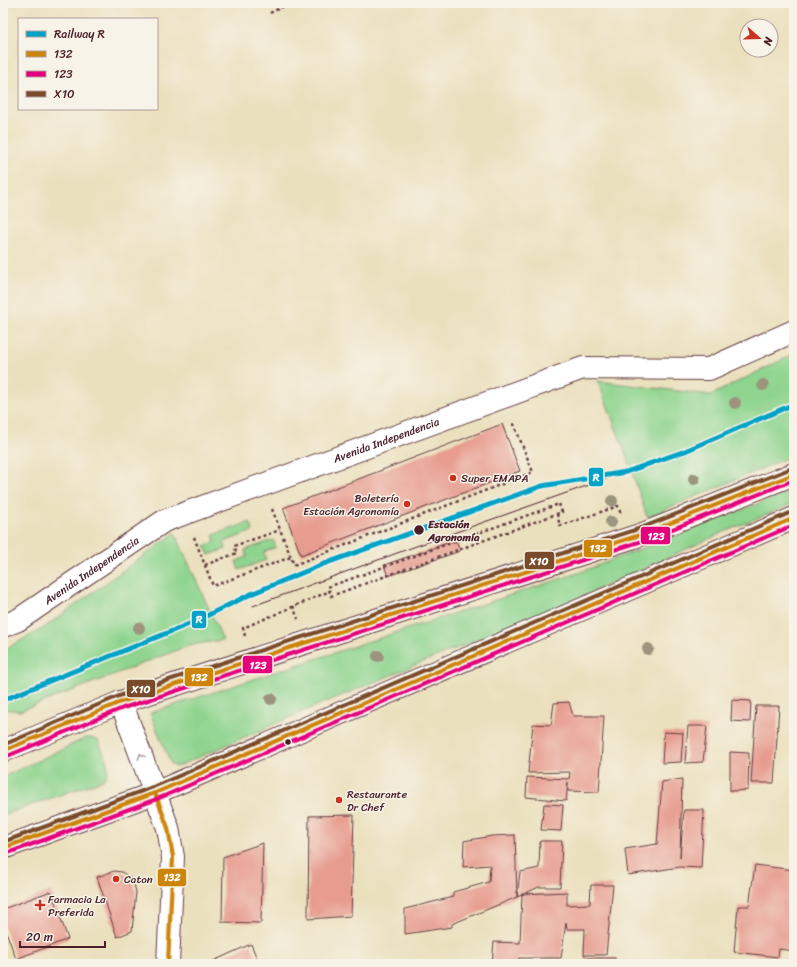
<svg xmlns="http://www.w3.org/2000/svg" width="797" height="967" font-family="Sriracha,sans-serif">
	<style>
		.green { fill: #8ed48e; stroke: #6c7a5c }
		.building { fill: #e79c8f }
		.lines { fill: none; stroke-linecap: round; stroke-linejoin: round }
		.minor-casing { stroke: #623c41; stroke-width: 24 }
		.trunk-casing { stroke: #623c41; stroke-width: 24 }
		.path { stroke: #623c41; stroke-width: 2.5; stroke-dasharray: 3 3; stroke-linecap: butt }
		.minor { stroke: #fff; stroke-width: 22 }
		.trunk { stroke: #fff; stroke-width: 22 }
		.tram { stroke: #4a1f2b; stroke-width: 1 }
		.bus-1-casing { stroke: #f7f3e8; stroke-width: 7 }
		.bus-2-casing { stroke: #f7f3e8; stroke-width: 7 }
		.bus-3-casing { stroke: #f7f3e8; stroke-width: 7 }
		.bus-1 { stroke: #cc840b; stroke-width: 4 }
		.bus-2 { stroke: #e5007d; stroke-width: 4 }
		.bus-3 { stroke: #7a4b2a; stroke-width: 4 }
		.rail-1-casing { stroke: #f7f3e8; stroke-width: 8 }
		.rail-1 { stroke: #04a2c6; stroke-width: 5 }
		.tree { fill: #9d947e }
		.oneway { stroke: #ae9aa0 }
		.poi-dot { fill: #c8321e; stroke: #f7f3e8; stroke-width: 1.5 }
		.stop-dot { fill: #4a1f2b; stroke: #f7f3e8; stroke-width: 1.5 }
		.labels { text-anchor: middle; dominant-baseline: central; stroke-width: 3; stroke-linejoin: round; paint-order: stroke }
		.street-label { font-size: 11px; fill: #4a1f2b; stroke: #f7f3e8 }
		.poi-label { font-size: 11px; fill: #4a1f2b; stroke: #f7f3e8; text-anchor: start }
		.stop-label { font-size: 11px; font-weight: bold; fill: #4a1f2b; stroke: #f7f3e8; text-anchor: start }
		.line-badge { stroke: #f7f3e8; stroke-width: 1.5 }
		.badge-label { font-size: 11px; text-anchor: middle; font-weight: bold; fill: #fff }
	</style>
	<rect width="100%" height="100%" fill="#f7f3e8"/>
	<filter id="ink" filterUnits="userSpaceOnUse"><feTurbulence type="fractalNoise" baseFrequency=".025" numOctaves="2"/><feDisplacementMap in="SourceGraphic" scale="8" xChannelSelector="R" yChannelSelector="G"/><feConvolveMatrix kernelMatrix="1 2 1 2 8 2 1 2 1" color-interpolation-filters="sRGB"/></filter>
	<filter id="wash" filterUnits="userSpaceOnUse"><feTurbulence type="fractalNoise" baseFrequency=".012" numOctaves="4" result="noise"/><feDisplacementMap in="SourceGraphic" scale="16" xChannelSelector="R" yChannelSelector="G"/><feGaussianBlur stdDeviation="0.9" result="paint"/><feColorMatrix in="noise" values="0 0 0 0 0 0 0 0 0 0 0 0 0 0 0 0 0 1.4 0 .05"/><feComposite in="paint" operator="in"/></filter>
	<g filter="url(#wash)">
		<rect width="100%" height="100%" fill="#ebe0be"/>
		<!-- green -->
		<g class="green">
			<polygon points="794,354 794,455 647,517 629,463 598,381 711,395"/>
			<polygon points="794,490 794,503 724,532 586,595 321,704 176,767 171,764 150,713 578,573"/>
			<polygon points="250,522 253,531 224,542 226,549 209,555 205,546 215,542 213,535"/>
			<polygon points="175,533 223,640 190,645 20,711 3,709 3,650 42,629"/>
			<polygon points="273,540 276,547 264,552 266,560 239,570 236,561 247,557 245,550"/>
			<path d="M86,738H92L98,740C103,753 114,769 103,780L3,815V777Z"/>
		</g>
		<g id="blocks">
			<!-- building -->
			<g class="building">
				<polygon points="502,424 520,471 301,555 283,508"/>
				<polygon points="456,540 460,551 388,576 384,565"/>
				<polygon points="732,700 751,701 750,722 731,721"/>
				<polygon points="569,702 573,716 604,716 599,792 568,791 568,782 566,801 526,797 527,777 569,779 570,772 528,773 533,724 551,725 554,703"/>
				<polygon points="756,706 779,706 774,783 751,783"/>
				<polygon points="688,726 707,726 703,762 685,763"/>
				<polygon points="664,732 683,733 681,762 662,763"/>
				<polygon points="730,752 749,753 748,790 730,791"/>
				<polygon points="682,779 680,858 684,810 704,810 701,868 680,867 628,875 625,849 657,844 662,782"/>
				<polygon points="544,804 563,805 561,831 541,830"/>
				<polygon points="354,815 351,916 308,919 309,816"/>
				<polygon points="515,835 517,897 520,872 539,868 540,841 562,841 560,887 539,887 517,897 452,924 452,927 405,934 405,909 453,897 453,892 489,882 490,865 463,867 464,841 492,836"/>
				<polygon points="263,843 261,923 222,922 223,857"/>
				<polygon points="755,865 794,870 794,951 779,949 778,957 734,952 738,906 749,906"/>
				<polygon points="114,871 122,872 133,880 136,892 132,931 117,937 97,877"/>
				<polygon points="591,885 613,885 606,955 584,955 585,929 567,929 566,922 561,958 519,958 518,964 492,964 494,942 520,943 522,894 567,892 567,905 590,904"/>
				<polygon points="51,891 68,939 16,959 3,923 3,909"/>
				<polygon points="251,944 259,964 211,964 211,962"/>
				<rect x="584" y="958" width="31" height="6"/>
			</g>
		</g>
	</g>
	<g filter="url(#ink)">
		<use href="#blocks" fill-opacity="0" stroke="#623c41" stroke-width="1"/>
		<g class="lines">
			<defs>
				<g id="minor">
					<path id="s1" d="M3,626L18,620L164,521L583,368L709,369L794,331"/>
				</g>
				<g id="trunk">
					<polyline points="121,702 168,828 173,857 168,964"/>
					<polyline points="3,751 121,702 643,534 794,474"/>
					<polyline points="3,848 155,793 794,518"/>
				</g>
			</defs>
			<!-- minor casing -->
			<use href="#minor" class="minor-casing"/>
			<!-- trunk casing -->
			<use href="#trunk" class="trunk-casing"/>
			<!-- path -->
			<g class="path">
				<polyline points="270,13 290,3"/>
				<polygon points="559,504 562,512 331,596 328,587"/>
				<polyline points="272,509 294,565 533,472 513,422"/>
				<polyline points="557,514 560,526 618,506 621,514"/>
				<polyline points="194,537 213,586 291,557"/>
				<polyline points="205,565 237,553 234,546 280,530"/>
				<polyline points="293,606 298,619"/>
				<polyline points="245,636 243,628 330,591"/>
			</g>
			<!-- minor -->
			<use href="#minor" class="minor"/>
			<!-- trunk -->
			<use href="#trunk" class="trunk"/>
			<!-- tram -->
			<polyline class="tram" points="253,606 408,549 626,472"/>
			<defs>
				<g id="bus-1">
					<polyline points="3,751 121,702 643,534 794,474"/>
					<polyline points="155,793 168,828 173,857 168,964"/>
					<polyline points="3,848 155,793 794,518"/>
				</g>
				<g id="bus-2">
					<polyline points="5,757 123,708 645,540 794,480"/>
					<polyline points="5,854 157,799 794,525"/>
				</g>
				<g id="bus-3">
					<polyline points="3,745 119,696 641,528 792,468"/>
					<polyline points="3,842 153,787 792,512"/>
				</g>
			</defs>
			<!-- bus-1 casing -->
			<use href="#bus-1" class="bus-1-casing"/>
			<!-- bus-2 casing -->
			<use href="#bus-2" class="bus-2-casing"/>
			<!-- bus-3 casing -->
			<use href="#bus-3" class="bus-3-casing"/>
			<!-- bus-1 -->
			<use href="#bus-1" class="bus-1"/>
			<!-- bus-2 -->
			<use href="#bus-2" class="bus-2"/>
			<!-- bus-3 -->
			<use href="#bus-3" class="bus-3"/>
			<defs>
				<polyline id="rail-1" points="3,700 194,622 251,594 321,565 542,486 626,472 685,451 794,404"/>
			</defs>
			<!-- rail-1 casing -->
			<use href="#rail-1" class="rail-1-casing"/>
			<!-- rail-1 -->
			<use href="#rail-1" class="rail-1"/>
		</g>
		<!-- trees -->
		<g class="tree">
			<circle cx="763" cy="385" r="6"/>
			<circle cx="735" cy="403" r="6"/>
			<circle cx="694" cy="479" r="6"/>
			<circle cx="612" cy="501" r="6"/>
			<circle cx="611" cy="522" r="6"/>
			<circle cx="139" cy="628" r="6"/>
			<circle cx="648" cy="649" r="6"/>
			<circle cx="378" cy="656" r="6"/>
			<circle cx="271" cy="699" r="6"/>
		</g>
		<!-- one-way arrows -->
		<defs><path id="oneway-chevron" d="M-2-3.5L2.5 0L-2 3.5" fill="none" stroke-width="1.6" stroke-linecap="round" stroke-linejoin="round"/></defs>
		<use class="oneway" href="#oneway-chevron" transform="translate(141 756) rotate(-111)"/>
	</g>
	<!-- markers -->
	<g class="poi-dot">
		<circle cx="453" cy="478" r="4"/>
		<circle cx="407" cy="504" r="4"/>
		<circle cx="339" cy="800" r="4"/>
		<circle cx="116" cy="879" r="4"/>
		<path d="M38 899h4v4h4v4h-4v4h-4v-4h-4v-4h4z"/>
	</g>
	<g class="stop-dot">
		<circle cx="419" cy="530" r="5.5"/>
		<circle cx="288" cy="742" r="3.5"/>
	</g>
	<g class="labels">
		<!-- street labels -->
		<g class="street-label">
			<text stroke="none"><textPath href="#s1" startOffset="429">Avenida Independencia</textPath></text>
			<text stroke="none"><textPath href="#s1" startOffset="105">Avenida Independencia</textPath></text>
		</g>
		<!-- poi labels -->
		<g class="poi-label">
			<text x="461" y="478">Super EMAPA</text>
			<text x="399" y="498" text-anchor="end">Boletería<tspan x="399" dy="13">Estación Agronomía</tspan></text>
			<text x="347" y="794">Restaurante<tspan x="347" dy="13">Dr Chef</tspan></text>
			<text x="124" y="879">Caton</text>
			<text x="48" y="899">Farmacia La<tspan x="48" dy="13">Preferida</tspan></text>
		</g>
		<!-- stop labels -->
		<g class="stop-label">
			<text x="428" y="524">Estación<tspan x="428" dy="13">Agronomía</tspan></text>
		</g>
	</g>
	<g class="line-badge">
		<rect x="588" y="467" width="16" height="20" rx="4" fill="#04a2c6"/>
		<rect x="640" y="526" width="31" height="19" rx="4" fill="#e5007d"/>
		<rect x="583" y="539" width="30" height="19" rx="4" fill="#cc840b"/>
		<rect x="524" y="551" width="31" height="19" rx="4" fill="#7a4b2a"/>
		<rect x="191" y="610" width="16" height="19" rx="4" fill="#04a2c6"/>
		<rect x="242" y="655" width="31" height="19" rx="4" fill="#e5007d"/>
		<rect x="184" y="667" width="30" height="20" rx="4" fill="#cc840b"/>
		<rect x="126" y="679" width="30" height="19" rx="4" fill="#7a4b2a"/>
		<rect x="157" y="868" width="30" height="19" rx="4" fill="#cc840b"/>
	</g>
	<g class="badge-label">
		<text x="596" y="481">R</text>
		<text x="656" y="540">123</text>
		<text x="598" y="552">132</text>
		<text x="539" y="565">X10</text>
		<text x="199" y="623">R</text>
		<text x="258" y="669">123</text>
		<text x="199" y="681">132</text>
		<text x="141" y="693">X10</text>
		<text x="172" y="881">132</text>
	</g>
	<!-- margin -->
	<rect width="797" height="967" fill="none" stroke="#f7f3e8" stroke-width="16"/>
	<!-- legend -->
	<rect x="18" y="18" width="140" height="92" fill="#f7f3e8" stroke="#b29e9c"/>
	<rect x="26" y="31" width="20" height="6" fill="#04a2c6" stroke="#b29e9c"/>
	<text x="54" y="38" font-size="12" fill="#4a1f2b">Railway R</text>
	<rect x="26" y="51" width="20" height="6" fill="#cc840b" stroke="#b29e9c"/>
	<text x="54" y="58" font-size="12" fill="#4a1f2b">132</text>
	<rect x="26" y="71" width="20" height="6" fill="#e5007d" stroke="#b29e9c"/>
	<text x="54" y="78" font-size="12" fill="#4a1f2b">123</text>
	<rect x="26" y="91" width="20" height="6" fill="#7a4b2a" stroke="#b29e9c"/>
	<text x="54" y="98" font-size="12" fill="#4a1f2b">X10</text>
	<!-- north arrow -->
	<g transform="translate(759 38) rotate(110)"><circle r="19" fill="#f7f3e8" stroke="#b29e9c"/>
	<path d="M0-3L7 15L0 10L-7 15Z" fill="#c8321e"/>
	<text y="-6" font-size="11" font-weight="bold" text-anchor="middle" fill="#4a1f2b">N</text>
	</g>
	<!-- scale -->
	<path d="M20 941v6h85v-6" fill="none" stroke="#4a1f2b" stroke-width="2"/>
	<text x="26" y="941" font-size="12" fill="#4a1f2b" stroke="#f7f3e8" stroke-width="3" paint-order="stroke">20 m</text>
</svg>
